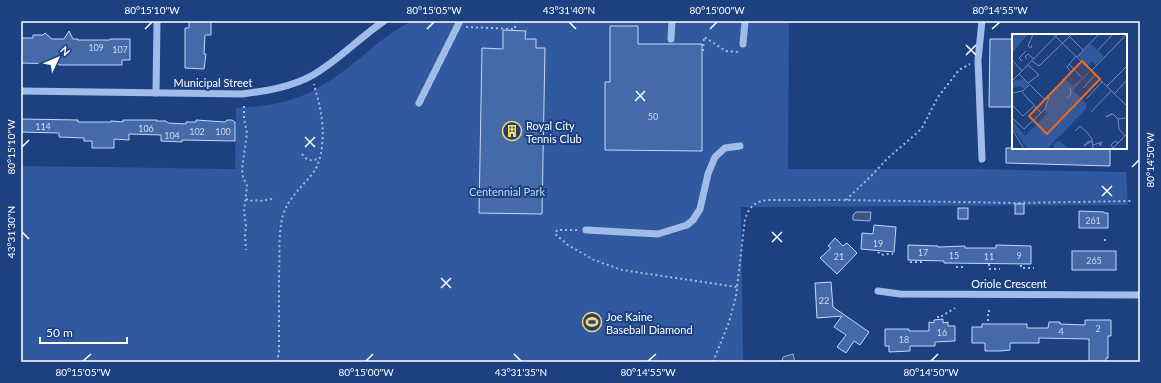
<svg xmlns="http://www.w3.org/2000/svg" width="1161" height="383" font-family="Lato,sans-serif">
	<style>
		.green { fill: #30599f }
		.water { fill: #3b5685; stroke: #94b6eb }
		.building { fill: #456aaa; stroke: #c5d8f7 }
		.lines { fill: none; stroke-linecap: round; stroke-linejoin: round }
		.path { stroke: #a1bce9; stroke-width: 2; stroke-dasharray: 2 3; stroke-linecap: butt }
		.minor { stroke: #a1bce9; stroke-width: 7 }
		.ticks { fill: none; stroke: #fff; stroke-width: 1.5 }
		.labels { text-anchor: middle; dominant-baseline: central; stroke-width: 4; stroke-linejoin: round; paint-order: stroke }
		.number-label { font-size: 9px; fill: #d0daea }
		.street-label { font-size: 11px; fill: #fff; stroke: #1d4080 }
		.poi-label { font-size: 11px; fill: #fff; stroke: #1d4080; text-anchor: start }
		.park-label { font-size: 11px; fill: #c5d8f7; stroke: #1d4080 }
		.inset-road { fill: none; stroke: #778cb3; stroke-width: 1 }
		.view { fill: #ea6a24; fill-opacity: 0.15; stroke: #ea6a24; stroke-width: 2 }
		.inset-edge { fill: none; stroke: #fff; stroke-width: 2 }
		.neatline { fill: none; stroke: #fff; stroke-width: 1.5 }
		.ticks-label { font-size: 10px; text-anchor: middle; fill: #fff }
	</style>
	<rect width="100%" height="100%" fill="#1d4080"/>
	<!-- green -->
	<path class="green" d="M411,21H789L788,169H969L1126,172L1128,205L741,207L743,362H21V166L235,169L236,108C257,107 276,105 296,98C333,85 360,56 390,34C397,30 404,25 411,21Z"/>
	<!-- water -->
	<g class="water">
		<polygon points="856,212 871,212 870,221 853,220 853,215"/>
		<polygon points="793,354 795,362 782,362 783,357"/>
	</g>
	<!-- building -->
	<g class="building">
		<polygon points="189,21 211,21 211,35 205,35 204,54 206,54 204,69 185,68 185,28 189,28"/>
		<polygon points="610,26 638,26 638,44 702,44 702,151 605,150 605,82 610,82"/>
		<polygon points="503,30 526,31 525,39 536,39 536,48 545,48 542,214 479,213 482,48 503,49"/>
		<polygon points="69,31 73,39 78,39 78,40 110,40 110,39 130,39 130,60 122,60 122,65 59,65 59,64 21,63 21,38 33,38 33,35 43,35 45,33 52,39 64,39"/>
		<polygon points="990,39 1013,39 1013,107 989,107"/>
		<polygon points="21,119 78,120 78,122 111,122 111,121 123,122 123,120 157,120 156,121 166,121 168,123 186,124 186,122 196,122 196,120 225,122 227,120 232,120 235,122 235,141 182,140 182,142 161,141 161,135 129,134 129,140 114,139 114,148 92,148 92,141 84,141 84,138 59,137 59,133 21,132"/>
		<polygon points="1006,148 1110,148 1110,166 1006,163"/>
		<rect x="1015" y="204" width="9" height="10"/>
		<rect x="958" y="208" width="10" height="11"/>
		<polygon points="1079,211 1104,212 1104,213 1108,213 1108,228 1079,228"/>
		<polygon points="874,225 896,227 894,252 861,249 862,233 873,234"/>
		<polygon points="835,238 843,246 847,243 857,253 837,274 820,258 831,248 828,246"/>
		<polygon points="908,245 938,246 938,247 965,246 965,248 996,248 996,245 1031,246 1031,264 944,263 944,261 908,260"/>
		<rect x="1072" y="251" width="44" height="19"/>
		<polygon points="831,282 833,307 869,332 860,345 854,341 846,353 837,347 846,335 834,327 842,316 817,318 815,283"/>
		<polygon points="943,319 943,323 948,322 948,326 955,326 955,341 935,342 935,346 910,346 910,351 889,352 889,346 885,346 885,329 909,329 909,331 929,331 929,322 934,323 934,320"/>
		<polygon points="1085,320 1111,320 1111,336 1108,336 1108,358 1106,358 1106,362 1089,362 1089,339 1039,338 1039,343 1010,343 1010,350 1000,351 985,351 985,343 972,343 972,327 982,327 982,324 1027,324 1027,328 1048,328 1049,322 1060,322 1060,324 1085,325"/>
	</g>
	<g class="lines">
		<!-- path -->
		<g class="path">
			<polyline points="626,22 626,21"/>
			<polyline points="466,27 515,29 515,21"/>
			<polyline points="703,51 704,37 726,51 738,52"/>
			<polyline points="244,106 244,119 247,133 242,169 243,177 247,186 244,211 246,226 245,236 246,250"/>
			<path d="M302,154C308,162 311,161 320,158"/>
			<polyline points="246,199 250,201 254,200 260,201 272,199"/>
			<polyline points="846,200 873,174 888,158 918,132 922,128 938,97 959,70 970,64"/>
			<polyline points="577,230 557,230 555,234 568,245 594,260 622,270 737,287"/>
			<polyline points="1105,241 1105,236"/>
			<polyline points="878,252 881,255 887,254 893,254"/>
			<polyline points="910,262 924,262"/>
			<polyline points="989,264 989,269 1000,269"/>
			<polyline points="1021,265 1021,268 1034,268"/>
			<polyline points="956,267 965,267"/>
			<polyline points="938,318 938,316 942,316 955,308"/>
			<polyline points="988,321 988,311 992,311"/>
			<path d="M277,362L279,352C279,325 279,299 279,273C280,254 278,233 283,215C289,197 302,187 313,173C324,158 324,131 321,114C320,104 316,94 314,84"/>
			<path d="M713,362L729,322L736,296L745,219C750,206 754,202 767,200H846L1016,203L1131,201"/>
		</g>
		<!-- minor -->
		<g class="minor">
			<polyline points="982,21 978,60 982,159"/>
			<polyline points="671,39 672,21"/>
			<polyline points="743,44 745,21"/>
			<path d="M21,91L242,94C266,91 292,87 313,75C339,60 359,38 384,21"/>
			<polyline points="156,93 157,21"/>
			<polyline points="419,103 460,21"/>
			<polyline points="586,230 658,234 687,225 693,220 700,209 708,174 715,157 725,148 740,146"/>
			<polyline points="878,291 900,294 1140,295"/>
		</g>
	</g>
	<!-- ticks -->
	<path class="ticks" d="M569,22L576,29M145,29L152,22M427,29L434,22M710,29L717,22M992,29L1000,22M966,45L976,55M966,55L976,45M636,91L645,101M635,101L645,91M305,137L315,147M22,147L29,140M305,147L315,137M1132,167L1139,160M1102,186L1112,196M1102,196L1112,186M22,232L29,239M772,232L782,242M772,242L782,232M441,278L451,288M441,288L451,278M514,354L521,361M83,361L91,354M366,361L373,354M648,361L656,354M931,361L938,354"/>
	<!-- icons -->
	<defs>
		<symbol id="building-ring" viewBox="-11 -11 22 22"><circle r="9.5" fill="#1d4080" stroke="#f9d85f" stroke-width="1.5"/><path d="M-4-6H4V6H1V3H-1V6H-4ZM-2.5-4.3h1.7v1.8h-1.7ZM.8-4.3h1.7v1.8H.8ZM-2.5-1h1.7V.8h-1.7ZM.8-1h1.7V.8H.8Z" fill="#f9d85f"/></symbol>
		<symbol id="stadium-ring" viewBox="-11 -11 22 22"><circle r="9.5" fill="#1d4080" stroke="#f9d85f" stroke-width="1.5"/><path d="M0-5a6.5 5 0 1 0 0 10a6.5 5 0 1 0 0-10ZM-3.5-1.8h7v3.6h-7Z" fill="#f9d85f"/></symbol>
	</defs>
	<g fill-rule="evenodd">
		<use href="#building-ring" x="501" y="120" width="22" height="22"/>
		<use href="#stadium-ring" x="581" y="311" width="22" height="22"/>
	</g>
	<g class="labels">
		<!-- number labels -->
		<g class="number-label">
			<text x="96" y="47">109</text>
			<text x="120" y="49">107</text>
			<text x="653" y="116">50</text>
			<text x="43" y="126">114</text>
			<text x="146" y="128">106</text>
			<text x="197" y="131">102</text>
			<text x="223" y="131">100</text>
			<text x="172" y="135">104</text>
			<text x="1093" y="220">261</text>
			<text x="878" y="243">19</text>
			<text x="923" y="252">17</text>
			<text x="954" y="255">15</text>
			<text x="1019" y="255">9</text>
			<text x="839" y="256">21</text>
			<text x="989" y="256">11</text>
			<text x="1094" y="260">265</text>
			<text x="824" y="300">22</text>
			<text x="1098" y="328">2</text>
			<text x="1061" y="331">4</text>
			<text x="942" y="332">16</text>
			<text x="904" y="339">18</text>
		</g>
		<!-- street labels -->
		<g class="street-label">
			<text x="213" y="82">Municipal Street</text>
			<text x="1009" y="283">Oriole Crescent</text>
		</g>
		<!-- poi labels -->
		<g class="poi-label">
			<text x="526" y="125">Royal City<tspan x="526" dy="13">Tennis Club</tspan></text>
			<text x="606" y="316">Joe Kaine<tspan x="606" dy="13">Baseball Diamond</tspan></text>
		</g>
		<!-- park labels -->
		<g class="park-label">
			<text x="507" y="191">Centennial Park</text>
		</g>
	</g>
	<!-- overview -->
	<g transform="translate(1012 34)">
		<rect width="115" height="115" fill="#1d4080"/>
		<path d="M0,0H16L0,19ZM79,10L92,22L83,31L80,27L75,32L66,22ZM77,37L78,38L61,56L74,69V75L35,115H16L0,93V86L13,102L36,79L33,76L37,63L53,45L61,52ZM12,45L16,51L12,55L8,52L0,54L2,46ZM45,107L49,108L57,115H42V110Z" fill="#30599f"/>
		<path class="inset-road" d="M41,0L115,72M55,0L71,16M20,11L19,14L16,12L21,0M86,16L101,0M65,23L87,0M15,25L13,23L16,20L22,25M0,26L10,37M10,27L7,24L14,17M20,27L27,32L60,0M57,30L69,43M16,31L27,41L16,49M79,37L115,0M59,38L55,33L64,22M7,40L31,64L36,65M0,47L46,0M95,52L115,32M71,54L83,41M10,58L29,79M0,59L11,57L17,51M102,60L115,46M55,65L59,60L58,54M74,65L90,48M0,71L11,82L22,72M79,78L99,57M100,80L94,83L99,80H100L102,81L106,85M0,84L12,95L33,75L38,60L69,28M0,95L12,115M63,97L68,92L75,98L80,105L81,115M113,102L107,95L106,85L115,84M78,108L72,112L76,107L81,108M81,111L90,108L88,112V109M101,114L99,111L103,107L106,109M100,115L115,100"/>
		<path class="view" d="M70,27L88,45L35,100L17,82Z"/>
		<rect width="115" height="115" class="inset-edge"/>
	</g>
	<!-- border -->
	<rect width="1161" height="383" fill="none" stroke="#1d4080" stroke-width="44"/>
	<!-- north arrow -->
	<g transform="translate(58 58) rotate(46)" stroke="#1d4080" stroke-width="3" paint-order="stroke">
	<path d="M0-3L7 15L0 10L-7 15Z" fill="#ffffff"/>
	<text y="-6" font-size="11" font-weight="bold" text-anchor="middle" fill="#ffffff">N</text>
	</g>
	<!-- scale -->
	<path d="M40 337v6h87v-6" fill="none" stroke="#ffffff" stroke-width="2"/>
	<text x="46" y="337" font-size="12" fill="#ffffff" stroke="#1d4080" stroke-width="3" paint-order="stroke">50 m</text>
	<rect x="22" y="22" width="1117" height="339" class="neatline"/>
	<g class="ticks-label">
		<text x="152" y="14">80°15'10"W</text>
		<text x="434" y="14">80°15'05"W</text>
		<text x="569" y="14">43°31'40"N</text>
		<text x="717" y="14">80°15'00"W</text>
		<text x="1000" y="14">80°14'55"W</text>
		<text transform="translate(11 147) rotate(-90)" y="4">80°15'10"W</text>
		<text transform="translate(1150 160) rotate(-90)" y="4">80°14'50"W</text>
		<text transform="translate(11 232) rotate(-90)" y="4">43°31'30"N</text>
		<text x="83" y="376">80°15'05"W</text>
		<text x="366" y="376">80°15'00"W</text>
		<text x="521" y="376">43°31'35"N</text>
		<text x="648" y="376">80°14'55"W</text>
		<text x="931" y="376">80°14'50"W</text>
	</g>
</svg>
